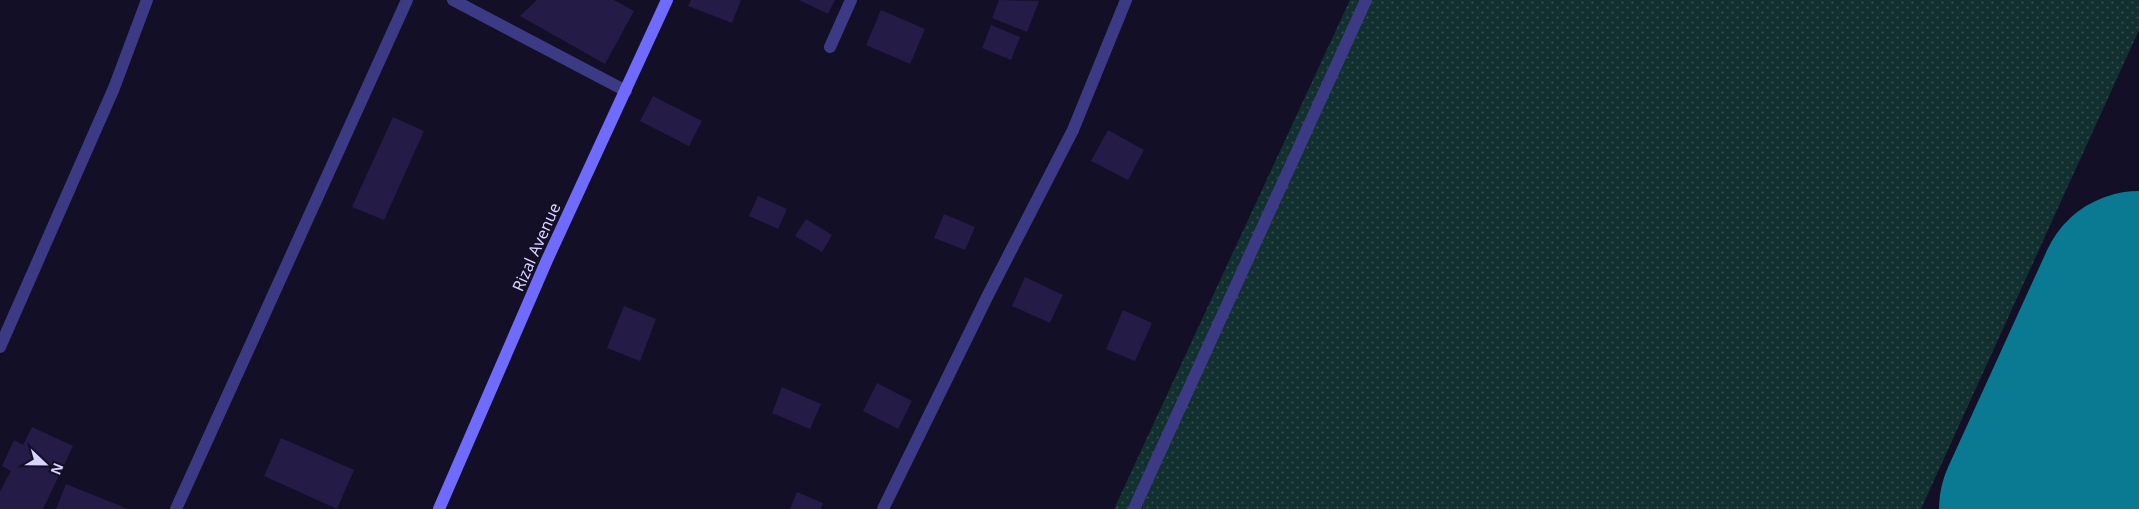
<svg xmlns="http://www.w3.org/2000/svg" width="2139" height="509" font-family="'Noto Sans',sans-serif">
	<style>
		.grass { fill: url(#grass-dots) }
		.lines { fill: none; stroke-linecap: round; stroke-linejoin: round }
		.runway { stroke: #0a7a92; stroke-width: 202 }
		.building { fill: #241b47 }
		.lane { stroke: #3d3a85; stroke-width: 12 }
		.street { stroke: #3d3a85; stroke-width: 12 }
		.secondary { stroke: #6f6bff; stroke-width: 12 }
		.labels { text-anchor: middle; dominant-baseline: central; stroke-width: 4; stroke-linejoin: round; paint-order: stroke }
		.street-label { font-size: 16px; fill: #d9d4ff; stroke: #130f26 }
	</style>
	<defs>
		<pattern id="grass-dots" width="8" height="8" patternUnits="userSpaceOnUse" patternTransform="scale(1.25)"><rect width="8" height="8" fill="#12302f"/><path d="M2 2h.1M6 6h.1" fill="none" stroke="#344d4e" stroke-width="1.8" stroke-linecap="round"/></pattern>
	</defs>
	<rect width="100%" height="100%" fill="#130f26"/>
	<!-- grass -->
	<polygon class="grass" points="1350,0 2139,0 2139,30 1921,509 1114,509"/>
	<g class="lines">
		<!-- runway -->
		<polyline class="runway" points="2040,509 2139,292"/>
	</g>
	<!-- building -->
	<g class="building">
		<polygon points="537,0 614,0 634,11 605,64 520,16"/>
		<polygon points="691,0 741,0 732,23 688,6"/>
		<polygon points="799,0 835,0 828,14"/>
		<polygon points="999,0 1039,1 1027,32 992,18"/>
		<polygon points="881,10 925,29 910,64 866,45"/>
		<polygon points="991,25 1020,37 1011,60 982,48"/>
		<polygon points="653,96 702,121 689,146 640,121"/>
		<polygon points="393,117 424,131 384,220 352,207"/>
		<polygon points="1108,130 1144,150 1128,180 1091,161"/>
		<polygon points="758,196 787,209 778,229 749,216"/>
		<polygon points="944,214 975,227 965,250 934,238"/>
		<polygon points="806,219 832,235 822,252 795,236"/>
		<polygon points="1025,277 1063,295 1050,323 1012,306"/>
		<polygon points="624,306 656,319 640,361 607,348"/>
		<polygon points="1123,310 1152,323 1135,361 1106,349"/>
		<polygon points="877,383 912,401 898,429 863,411"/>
		<polygon points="782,387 821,404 810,429 772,413"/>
		<polygon points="32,427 73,446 43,509 0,509 0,491 11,471 2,466 14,440 23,445"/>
		<polygon points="281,438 354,470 337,509 264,476"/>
		<polygon points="66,484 128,509 56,509"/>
		<polygon points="797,492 823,503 821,509 790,509"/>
	</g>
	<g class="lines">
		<!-- lane -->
		<polyline class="lane" points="1134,509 1366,0"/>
		<!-- street -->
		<g class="street">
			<polyline points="453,0 626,91"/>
			<polyline points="830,47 851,0"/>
			<polyline points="0,347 114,88 147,0"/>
			<polyline points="176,509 407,0"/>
			<polyline points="883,509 988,295 1073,130 1126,0"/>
		</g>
		<!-- secondary -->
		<polyline class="secondary" points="439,509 547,260 667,0"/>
	</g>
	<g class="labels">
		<!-- street labels -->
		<g class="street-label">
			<text transform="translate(536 247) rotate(-66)">Rizal Avenue</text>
		</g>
	</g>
	<!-- north arrow -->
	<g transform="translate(45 464) rotate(112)" stroke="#130f26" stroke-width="4" paint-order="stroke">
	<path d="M0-4L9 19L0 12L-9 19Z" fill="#d9d4ff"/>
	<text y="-8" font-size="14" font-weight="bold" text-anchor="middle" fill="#d9d4ff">N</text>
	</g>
</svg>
